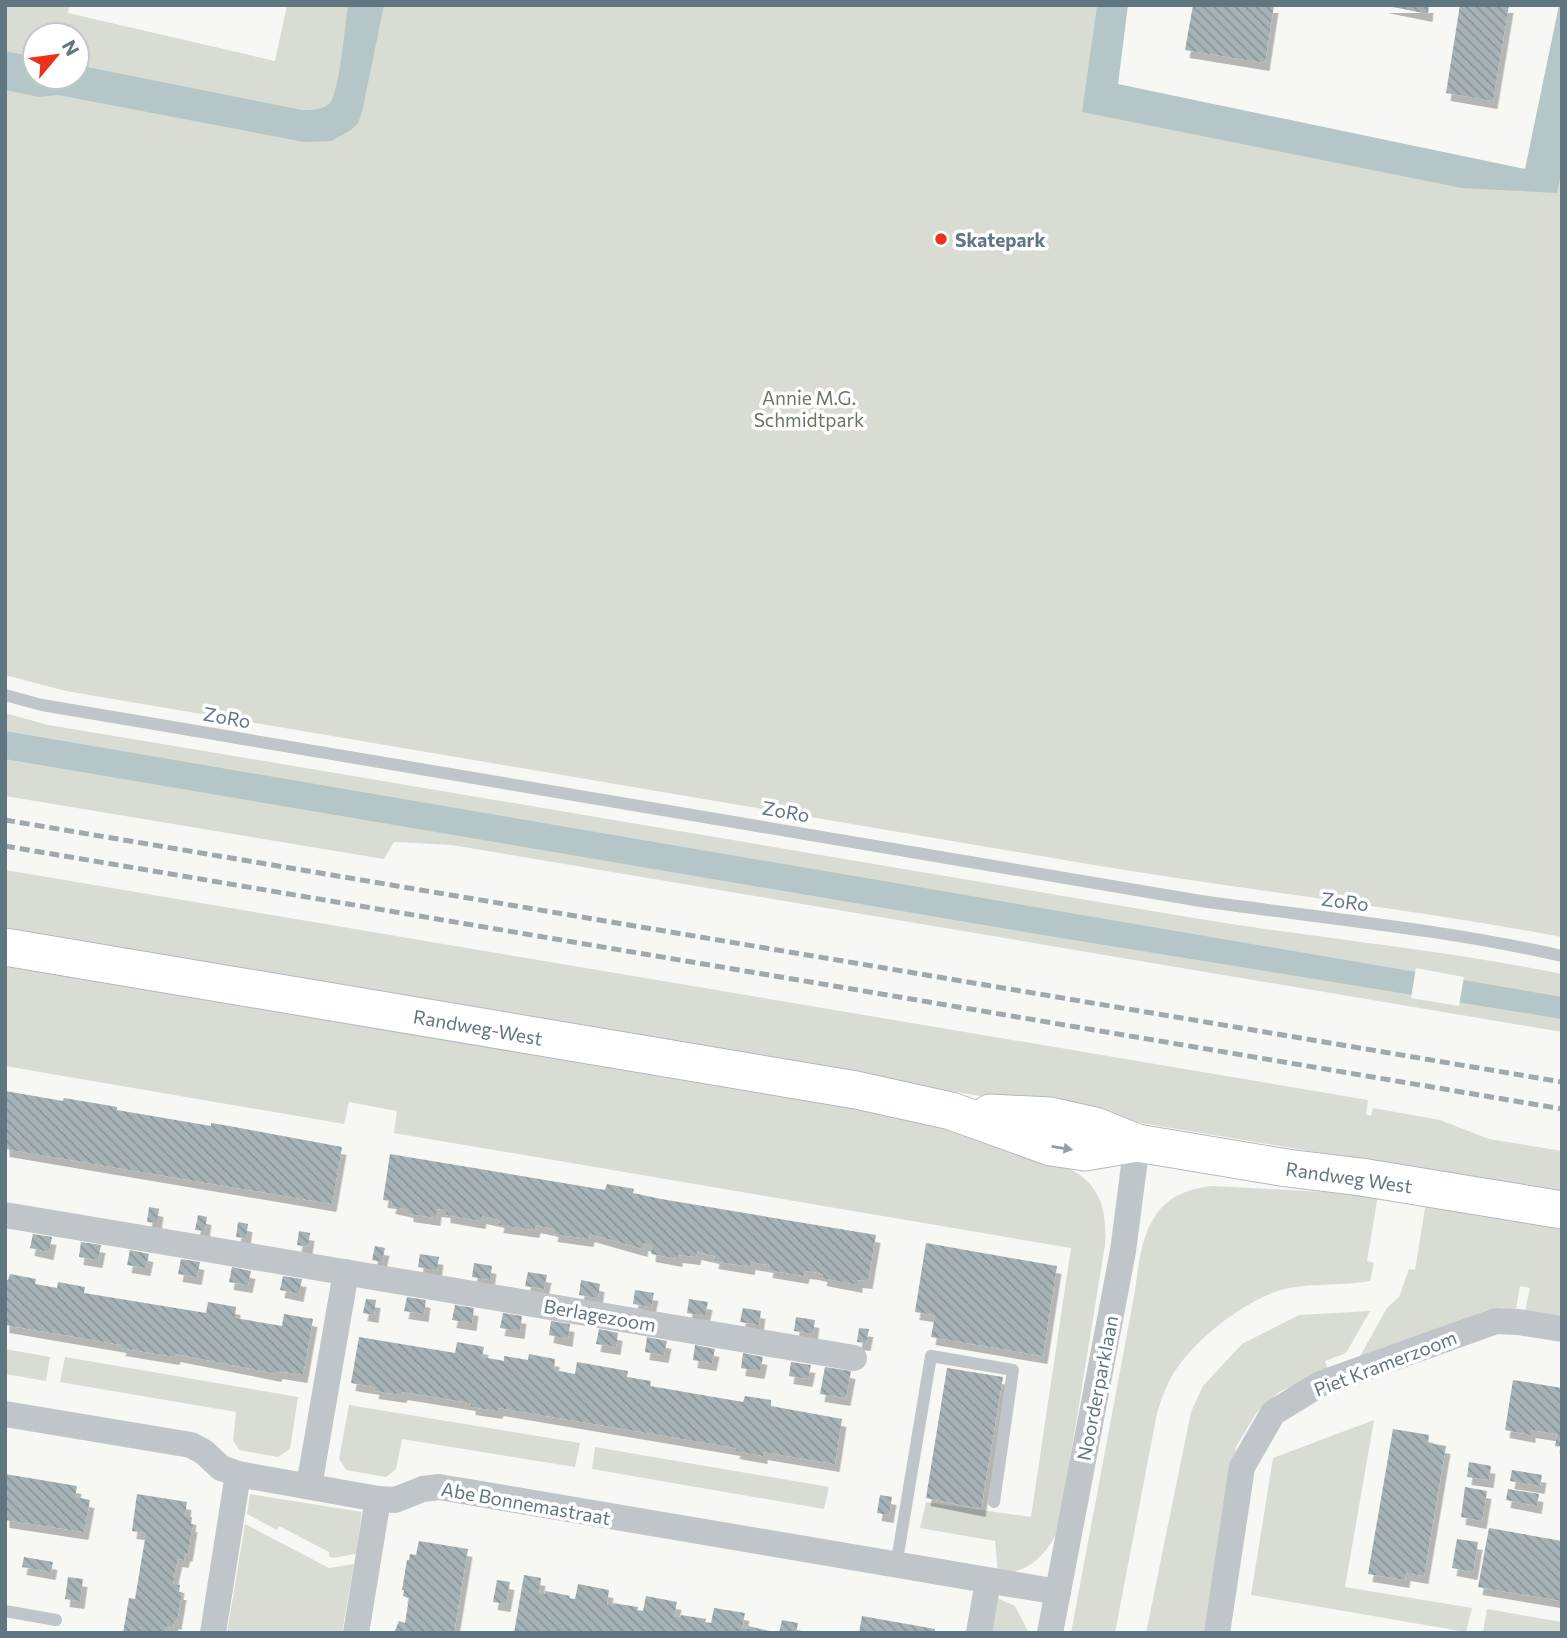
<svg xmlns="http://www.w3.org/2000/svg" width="1567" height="1638" font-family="Commissioner,sans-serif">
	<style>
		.green { fill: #d8dcd3; fill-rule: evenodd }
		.water { fill: #b5c6c8 }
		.pier { fill: #f7f7f4 }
		.building { fill: url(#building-back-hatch); filter: url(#shadow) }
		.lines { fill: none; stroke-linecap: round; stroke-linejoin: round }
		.secondary-casing { stroke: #b1b9bd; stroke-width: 39 }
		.service { stroke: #bfc5c8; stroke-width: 12 }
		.minor { stroke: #bfc5c8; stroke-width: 26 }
		.secondary { stroke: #fff; stroke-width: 37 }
		.rail { stroke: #9ea8ad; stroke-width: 5; stroke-dasharray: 10 5; stroke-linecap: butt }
		.oneway { fill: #90a0a7 }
		.poi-dot { fill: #ed311e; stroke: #fff; stroke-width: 2.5 }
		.labels { text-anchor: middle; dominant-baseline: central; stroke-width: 7; stroke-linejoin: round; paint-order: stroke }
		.poi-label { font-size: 19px; font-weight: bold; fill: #607781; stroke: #fff; text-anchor: start }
		.park-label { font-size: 19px; fill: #677860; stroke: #fff }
		.street-label { font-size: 19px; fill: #607781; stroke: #fff }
	</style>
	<defs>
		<pattern id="building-back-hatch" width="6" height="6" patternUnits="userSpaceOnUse" patternTransform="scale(1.75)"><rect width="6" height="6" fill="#a6b2b6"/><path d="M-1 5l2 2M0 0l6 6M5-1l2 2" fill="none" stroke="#8b9699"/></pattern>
		<filter id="shadow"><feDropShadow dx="4.5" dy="8" stdDeviation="0" flood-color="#0004"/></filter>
	</defs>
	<rect width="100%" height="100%" fill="#f7f7f4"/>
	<!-- green -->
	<g class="green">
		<path d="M5,5H69L68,13L275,61L287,5H1097L1083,112L1556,193L1562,168V937C1403,907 1242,890 1082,863L66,691L5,675ZM35,35H77V77H35Z"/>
		<path d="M5,713L48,725C428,788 808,853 1188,917C1313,938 1438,949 1562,974V1032L452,845L394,842L384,859L5,796Z"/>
		<polygon points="5,870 1368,1100 1366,1114 1371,1116 1373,1108 1440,1120 1489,1139 1562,1151 1562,1193 1027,1104 5,930"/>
		<path d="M5,964L812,1099C870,1112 1056,1143 1090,1184C1105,1201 1106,1223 1105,1245L1059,1528C1048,1553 1028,1575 998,1573L995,1541L920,1528L926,1502L1031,1517L1071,1248L394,1133L397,1111L349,1102L344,1124L5,1066Z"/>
		<path d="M1213,1186L1378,1195L1367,1261L1374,1263L1370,1281C1344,1286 1316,1283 1289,1288C1250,1296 1199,1336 1177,1368C1167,1382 1162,1398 1157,1413L1115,1633H1071L1135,1291C1142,1236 1149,1192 1213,1186Z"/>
		<polygon points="1426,1202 1562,1225 1562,1317 1525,1311 1530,1288 1520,1286 1516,1309 1496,1308 1487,1310 1360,1361 1359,1358 1387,1308 1399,1297 1409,1269 1415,1270"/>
		<polygon points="1370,1311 1346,1353 1325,1361 1328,1371 1279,1392 1257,1412 1236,1447 1204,1633 1146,1633 1191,1412 1203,1386 1242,1344 1299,1315"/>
		<polygon points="5,1349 50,1357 46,1381 5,1374"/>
		<polygon points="65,1357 298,1397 290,1449 278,1457 239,1450 233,1440 236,1412 60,1382"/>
		<polygon points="349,1405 580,1443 575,1467 402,1439 396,1469 386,1477 346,1470 339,1459"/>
		<polygon points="1374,1420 1345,1587 1472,1608 1466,1632 1251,1595 1273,1458"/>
		<polygon points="595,1447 829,1487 824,1509 592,1469"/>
		<polygon points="250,1494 362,1512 356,1554 332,1558 329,1556 329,1552 279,1526 277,1530 247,1514"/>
		<polygon points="245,1524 329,1568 354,1564 342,1633 227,1633"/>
		<polygon points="995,1597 1015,1606 1029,1633 989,1633"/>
		<polygon points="1487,1609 1562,1622 1562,1633 1483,1633"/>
	</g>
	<!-- water -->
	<g class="water">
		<path d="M348,5H384L362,112L358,123L351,130L331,141L304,142L58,95L39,97L5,90V51L35,57V77H77V65L302,110C311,110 322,110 329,104C340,94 345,23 348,5Z"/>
		<polygon points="1097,5 1128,5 1118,84 1525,169 1559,5 1562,5 1562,168 1557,193 1462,188 1082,112"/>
		<polygon points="5,731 1562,997 1562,1019 1049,936 5,759"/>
	</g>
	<!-- pier -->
	<polygon class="pier" points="1416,968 1464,977 1459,1006 1411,998"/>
	<!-- building -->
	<g class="building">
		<polygon points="1193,5 1274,5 1265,63 1185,50"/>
		<polygon points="1383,5 1429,5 1428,14"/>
		<polygon points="1460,5 1509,5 1493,101 1446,93"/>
		<polygon points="5,1091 63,1101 64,1098 94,1103 117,1107 117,1110 211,1126 211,1123 218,1124 342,1147 332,1204 5,1149"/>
		<polygon points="390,1154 605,1190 607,1184 634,1189 633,1193 661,1199 876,1235 868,1281 858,1280 858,1285 822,1278 823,1274 814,1272 805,1271 804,1276 768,1270 769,1265 751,1262 750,1267 714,1261 715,1256 697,1252 696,1257 678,1255 678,1259 651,1254 652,1245 644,1243 643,1249 590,1234 589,1239 553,1234 554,1229 536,1225 535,1230 499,1225 500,1220 482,1216 481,1221 463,1218 446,1215 446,1210 437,1209 436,1218 409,1214 409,1210 391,1206 392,1201 383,1200"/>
		<polygon points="149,1207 159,1209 157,1223 147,1222"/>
		<polygon points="198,1215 207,1217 205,1231 195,1230"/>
		<polygon points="238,1222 248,1224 246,1238 236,1237"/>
		<polygon points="299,1231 310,1233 308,1247 297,1245"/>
		<polygon points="33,1234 52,1237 49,1252 30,1248"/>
		<polygon points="81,1242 101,1245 98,1260 79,1257"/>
		<polygon points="926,1243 1057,1266 1043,1356 931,1337 935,1315 915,1312"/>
		<polygon points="375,1246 385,1248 382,1262 372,1260"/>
		<polygon points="130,1250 149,1254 146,1268 127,1265"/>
		<polygon points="420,1254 439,1257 437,1271 418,1267"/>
		<polygon points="181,1259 200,1262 197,1277 178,1274"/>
		<polygon points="474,1263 492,1266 490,1280 472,1277"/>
		<polygon points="232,1267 251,1271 248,1285 229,1282"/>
		<polygon points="528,1272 547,1275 544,1289 525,1286"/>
		<polygon points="10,1274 36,1279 35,1284 57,1288 58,1282 85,1287 84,1293 206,1313 208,1302 236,1307 235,1318 282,1326 284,1314 313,1319 303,1375 278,1371 277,1374 176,1354 175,1357 121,1348 122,1345 5,1325 5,1279 8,1280"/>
		<polygon points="283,1276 302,1279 299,1294 280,1290"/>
		<polygon points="581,1280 600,1284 598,1298 579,1295"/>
		<polygon points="635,1290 654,1293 651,1307 633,1304"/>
		<polygon points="407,1297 426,1300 424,1314 404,1311"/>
		<polygon points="366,1299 376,1300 374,1315 363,1313"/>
		<polygon points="689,1299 708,1302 705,1316 687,1313"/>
		<polygon points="455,1305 474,1308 472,1323 452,1320"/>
		<polygon points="743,1308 761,1311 759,1325 740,1322"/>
		<polygon points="503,1313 522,1316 520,1331 500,1328"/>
		<polygon points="796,1317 815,1320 813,1334 794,1331"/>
		<polygon points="551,1321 570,1324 568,1339 549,1335"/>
		<polygon points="859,1328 869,1329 866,1343 857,1342"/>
		<polygon points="599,1329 618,1333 616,1347 596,1344"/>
		<polygon points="359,1337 455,1353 457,1342 484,1347 482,1357 504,1361 504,1356 528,1360 529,1354 555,1359 554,1370 575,1374 577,1362 628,1371 627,1377 651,1381 650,1386 743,1402 745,1396 771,1400 771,1406 842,1419 835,1464 763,1452 763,1456 735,1451 736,1448 499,1408 498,1411 471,1407 471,1403 403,1392 402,1395 374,1391 375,1387 351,1383"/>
		<polygon points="647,1337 667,1341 664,1355 645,1352"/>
		<polygon points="695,1345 715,1349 712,1363 693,1360"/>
		<polygon points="743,1353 763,1357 760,1371 741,1368"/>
		<polygon points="791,1362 811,1365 808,1379 789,1376"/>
		<polygon points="825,1367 851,1371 846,1398 820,1394"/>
		<polygon points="947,1368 1003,1377 981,1509 926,1498"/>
		<polygon points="1513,1380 1562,1388 1562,1447 1555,1446 1557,1434 1531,1430 1531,1435 1505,1430"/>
		<polygon points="1393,1429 1429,1435 1428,1443 1446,1446 1424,1576 1406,1573 1405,1580 1368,1574"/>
		<polygon points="1469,1462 1491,1466 1489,1480 1467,1477"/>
		<polygon points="1512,1470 1542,1475 1540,1486 1510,1481"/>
		<polygon points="5,1474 77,1486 75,1497 90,1500 84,1532 5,1520"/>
		<polygon points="1465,1487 1487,1491 1482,1521 1461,1517"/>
		<polygon points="1508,1489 1539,1494 1537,1506 1506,1500"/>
		<polygon points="137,1494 187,1502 185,1516 192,1517 191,1524 193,1524 188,1554 186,1553 184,1560 178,1559 175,1571 173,1584 180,1585 179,1592 182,1592 177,1622 174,1621 173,1628 166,1626 165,1633 123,1633 129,1598 135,1599 146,1533 132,1531"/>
		<polygon points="880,1495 892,1497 889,1515 877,1513"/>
		<polygon points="1489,1528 1562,1541 1562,1601 1478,1587"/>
		<polygon points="1457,1539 1478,1542 1473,1572 1452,1568"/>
		<polygon points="419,1541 468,1549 454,1633 394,1633 399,1621 405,1623 409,1598 403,1596 404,1590 402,1590 407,1560 409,1560 410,1554 416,1555"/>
		<polygon points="24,1557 53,1562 51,1572 22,1567"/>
		<polygon points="524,1575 541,1578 539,1593 545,1594 545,1591 556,1593 570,1596 569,1598 575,1599 578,1584 609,1590 607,1605 612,1605 613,1603 625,1605 638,1607 637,1610 643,1611 646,1596 677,1602 674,1616 680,1617 681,1615 706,1619 705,1622 711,1623 714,1608 745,1613 742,1628 748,1629 748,1626 778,1633 514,1633"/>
		<polygon points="68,1577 83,1579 80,1601 65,1599"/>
		<polygon points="497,1580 510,1582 506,1604 493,1602"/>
		<polygon points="862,1616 935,1629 935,1633 859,1633"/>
		<polygon points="782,1620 798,1623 796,1633 779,1633"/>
	</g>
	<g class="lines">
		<defs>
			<g id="secondary">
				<polyline points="5,947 856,1090 951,1111 1051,1147 1085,1152 1137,1143"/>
				<polyline points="990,1113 1050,1116 1095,1126 1137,1143 1287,1168 1361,1177 1562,1210"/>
			</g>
		</defs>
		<!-- secondary casing -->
		<use href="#secondary" class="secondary-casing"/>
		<!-- service -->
		<g class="service">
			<path d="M5,695L42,705L1201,901C1321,918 1443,929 1562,956"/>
			<polyline points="896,1566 931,1356 1013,1370 994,1502"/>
			<polyline points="5,1611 56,1620"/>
		</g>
		<!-- minor -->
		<g class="minor">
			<polyline points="5,1215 854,1358"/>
			<polyline points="5,1414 191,1445 204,1452 221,1468 238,1474 378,1499 395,1500 423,1489 439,1487 1058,1592"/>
			<polyline points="309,1486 346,1272"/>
			<polyline points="213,1633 238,1474"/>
			<polyline points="356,1633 378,1499"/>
			<polyline points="979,1633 988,1581"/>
			<polyline points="1050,1633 1123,1251 1137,1143"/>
			<polyline points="1217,1633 1242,1467 1273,1413 1320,1384 1496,1321 1518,1322 1562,1329"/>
		</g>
		<!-- secondary -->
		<use href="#secondary" class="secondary"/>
		<!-- rail -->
		<g class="rail">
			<polyline points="5,820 1562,1082"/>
			<polyline points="5,846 1562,1109"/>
		</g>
	</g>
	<!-- one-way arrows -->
	<defs><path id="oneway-solid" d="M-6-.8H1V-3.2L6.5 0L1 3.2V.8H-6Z" transform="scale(1.75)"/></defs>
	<use class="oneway" href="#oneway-solid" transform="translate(1062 1148) rotate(9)"/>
	<!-- markers -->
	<circle class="poi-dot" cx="941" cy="239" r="7"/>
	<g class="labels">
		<!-- poi labels -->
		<g class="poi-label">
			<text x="955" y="239">Skatepark</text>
		</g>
		<!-- park labels -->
		<g class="park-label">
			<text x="809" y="397">Annie M.G.<tspan x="809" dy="22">Schmidtpark</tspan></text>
		</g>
		<!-- street labels -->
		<g class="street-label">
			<text transform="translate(227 717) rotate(10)">ZoRo</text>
			<text transform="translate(786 811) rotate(10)">ZoRo</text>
			<text transform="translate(1345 901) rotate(7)">ZoRo</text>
			<text transform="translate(478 1027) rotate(10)">Randweg-West</text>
			<text transform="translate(1349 1177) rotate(8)">Randweg West</text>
			<text transform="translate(600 1315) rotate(10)">Berlagezoom</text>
			<text transform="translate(1385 1363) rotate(-21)">Piet Kramerzoom</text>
			<text transform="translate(1097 1388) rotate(-79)">Noorderparklaan</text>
			<text transform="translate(526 1503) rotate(10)">Abe Bonnemastraat</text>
		</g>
	</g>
	<!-- border -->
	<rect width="1567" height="1638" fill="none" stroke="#607781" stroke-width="14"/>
	<!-- north arrow -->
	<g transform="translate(56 56) rotate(61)"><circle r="33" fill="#ffffff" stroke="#bfc9cd" stroke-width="2"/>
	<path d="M0-5L12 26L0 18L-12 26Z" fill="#ed311e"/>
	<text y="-10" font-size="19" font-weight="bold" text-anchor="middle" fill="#607781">N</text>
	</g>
</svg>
